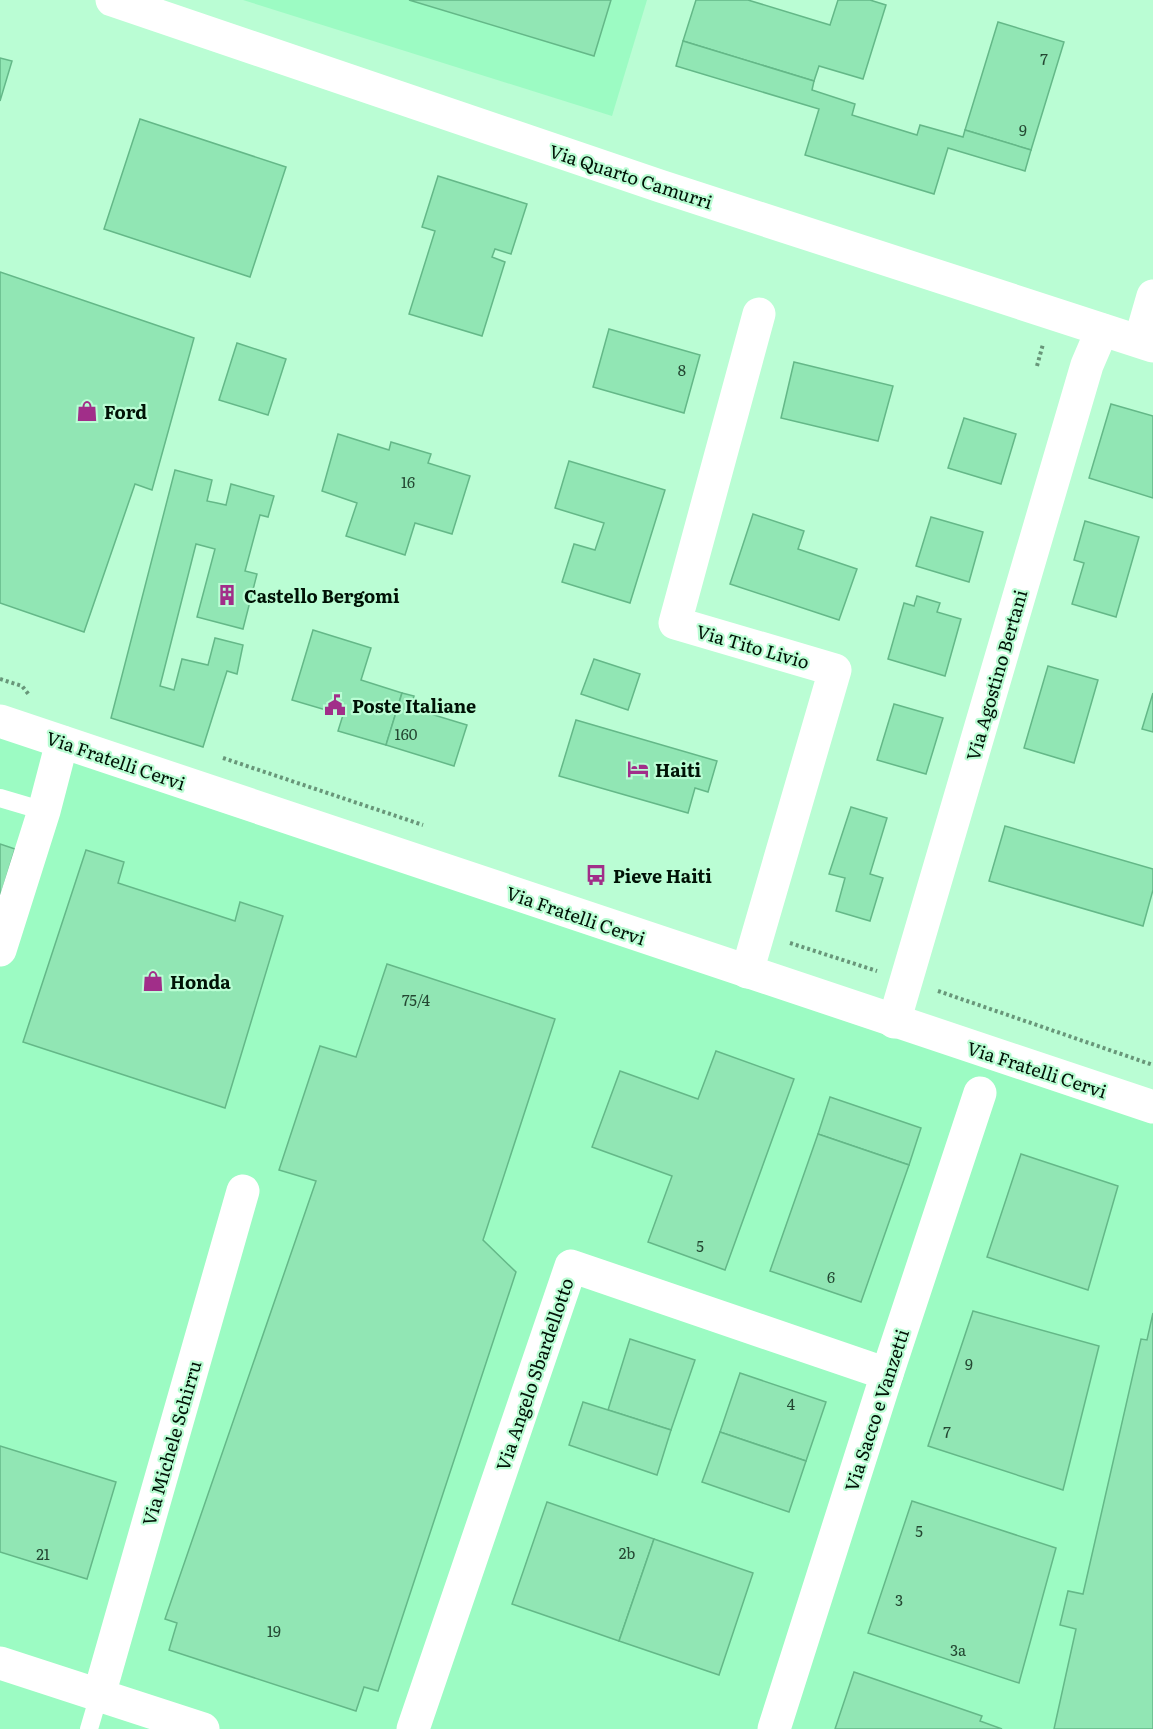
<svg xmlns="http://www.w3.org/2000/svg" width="1153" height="1729" font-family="Literata,serif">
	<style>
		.built { fill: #9cfbc3 }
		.building { fill: #91e6b4; stroke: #64b888; stroke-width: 1.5 }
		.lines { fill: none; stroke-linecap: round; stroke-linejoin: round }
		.path { stroke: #689679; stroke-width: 4; stroke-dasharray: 3 3; stroke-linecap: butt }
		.lane { stroke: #fff; stroke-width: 18 }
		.street { stroke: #fff; stroke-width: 33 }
		.secondary { stroke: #fff; stroke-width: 33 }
		.labels { text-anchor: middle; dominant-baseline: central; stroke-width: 4.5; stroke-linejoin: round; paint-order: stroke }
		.number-label { font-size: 15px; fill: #244732 }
		.street-label { font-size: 18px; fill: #001206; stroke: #bafdd4 }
		.poi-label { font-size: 18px; font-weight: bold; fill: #001206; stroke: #bafdd4; text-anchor: start }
	</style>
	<rect width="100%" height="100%" fill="#bafdd4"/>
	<!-- built -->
	<g class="built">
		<polygon points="243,0 647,0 612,116"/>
		<polygon points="0,722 1153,1106 1153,1729 0,1729"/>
	</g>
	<!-- building -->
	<g class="building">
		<polygon points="409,0 611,0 594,56"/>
		<polygon points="696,0 748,0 830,25 838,0 870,0 886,5 863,79 819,66 814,81 683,41"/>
		<polygon points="998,22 1064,42 1031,150 965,130"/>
		<polygon points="683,41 814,81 812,90 855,104 852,115 917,135 920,125 963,137 965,130 1031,150 1025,171 948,148 934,194 805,155 819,109 676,66"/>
		<polygon points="0,58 12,61 0,101"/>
		<polygon points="140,119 286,167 250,277 104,229"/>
		<polygon points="438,176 527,204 511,254 495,249 492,257 505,262 482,336 409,314 435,231 422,227"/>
		<polygon points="0,272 194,338 152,490 135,484 84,632 0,603"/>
		<polygon points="609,329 700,355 684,413 593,387"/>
		<polygon points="237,343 286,359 268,415 219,400"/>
		<polygon points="794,362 893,386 878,441 781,418"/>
		<polygon points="1111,404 1153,416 1153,498 1089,478"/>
		<polygon points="964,418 1016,434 1001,484 948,468"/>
		<polygon points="338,434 389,450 391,442 431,454 428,463 470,476 452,534 415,523 405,555 346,536 357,503 322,491"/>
		<polygon points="569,461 665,490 630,603 562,582 574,544 595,550 604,523 555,508"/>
		<polygon points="175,470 212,480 207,501 217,503 226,505 231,484 274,496 268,517 260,515 245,571 257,574 243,629 197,617 215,549 196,544 160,686 174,690 182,659 208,665 215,638 243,645 237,674 227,671 203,747 111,718"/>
		<polygon points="753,514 804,531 798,549 857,569 839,620 730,584"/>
		<polygon points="931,517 983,532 969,582 916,566"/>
		<polygon points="1085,521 1139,537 1116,617 1072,604 1084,563 1074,560"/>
		<polygon points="917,596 940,603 937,612 961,619 945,676 888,659 904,603 914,606"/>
		<polygon points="313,630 371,648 361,680 402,693 386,745 338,731 343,715 292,700"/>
		<polygon points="594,659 640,674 628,710 581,694"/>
		<polygon points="1048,666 1098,680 1074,763 1024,748"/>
		<polygon points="402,693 414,696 411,708 467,725 454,766 386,745"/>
		<polygon points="1153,693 1153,732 1142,729"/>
		<polygon points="894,704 943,718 926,774 877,760"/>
		<polygon points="576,720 717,761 708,792 695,788 688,813 559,776"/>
		<polygon points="851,807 887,818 870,874 883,878 870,921 836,911 845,878 829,874"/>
		<polygon points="1005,826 1153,869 1153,890 1143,926 989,881"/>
		<polygon points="0,844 15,849 0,898"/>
		<polygon points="86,850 124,862 118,883 235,921 240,902 283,916 225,1108 23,1042"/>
		<polygon points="387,964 555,1019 483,1240 516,1272 378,1691 364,1687 356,1711 169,1650 177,1623 165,1619 316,1181 279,1170 320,1046 356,1057"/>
		<polygon points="716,1051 794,1079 725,1270 648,1242 672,1176 592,1147 620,1071 698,1099"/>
		<polygon points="830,1097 921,1128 909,1165 818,1134"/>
		<polygon points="818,1134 909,1165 861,1302 770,1271"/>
		<polygon points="1021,1154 1118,1186 1088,1290 987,1257"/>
		<polygon points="973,1311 1099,1346 1063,1490 928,1446"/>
		<polygon points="1153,1313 1153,1729 1054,1729 1076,1629 1060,1625 1068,1591 1083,1594 1141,1339 1147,1340"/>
		<polygon points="630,1339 695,1360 671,1430 608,1410"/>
		<polygon points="740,1373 826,1402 806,1461 720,1432"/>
		<polygon points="583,1402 671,1430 657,1475 569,1445"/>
		<polygon points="720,1432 806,1461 789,1512 702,1482"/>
		<polygon points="0,1446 116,1482 87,1579 0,1552"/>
		<polygon points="912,1501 1056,1548 1019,1683 868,1633"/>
		<polygon points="547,1502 654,1539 619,1641 512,1604"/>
		<polygon points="654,1539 753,1573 719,1675 619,1641"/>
		<polygon points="854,1672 982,1716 980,1721 1002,1729 835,1729"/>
	</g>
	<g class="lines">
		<!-- path -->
		<g class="path">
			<polyline points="1037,366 1043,344"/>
			<polyline points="0,679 22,686 30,696"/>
			<polyline points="223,758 423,825"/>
			<polyline points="790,943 877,971"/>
			<polyline points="938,991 1153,1065"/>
		</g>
		<!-- lane -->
		<g class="lane">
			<polyline points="0,798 44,811"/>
			<polyline points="89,1729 99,1695"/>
		</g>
		<!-- street -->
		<g class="street">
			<polyline points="112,0 660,186 1153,346"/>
			<polyline points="1140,341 1153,296"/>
			<polyline points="0,950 44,811 62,742"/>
			<polyline points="747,972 835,670 675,623 759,314"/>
			<polyline points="894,1022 1087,365 1102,330"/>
			<polyline points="0,1663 203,1729"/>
			<polyline points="99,1695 243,1191"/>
			<polyline points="413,1729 571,1266 887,1374"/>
			<polyline points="774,1729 887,1374 980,1093"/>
		</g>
		<!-- secondary -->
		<polyline class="secondary" points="0,721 1153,1107"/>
	</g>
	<!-- icons -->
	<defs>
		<symbol id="shop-bare" viewBox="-9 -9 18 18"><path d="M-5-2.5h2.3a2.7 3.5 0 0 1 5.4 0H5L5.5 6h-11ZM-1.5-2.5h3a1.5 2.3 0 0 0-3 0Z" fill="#a12e89" stroke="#bafdd4" stroke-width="2.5" paint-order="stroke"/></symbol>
		<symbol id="building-bare" viewBox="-9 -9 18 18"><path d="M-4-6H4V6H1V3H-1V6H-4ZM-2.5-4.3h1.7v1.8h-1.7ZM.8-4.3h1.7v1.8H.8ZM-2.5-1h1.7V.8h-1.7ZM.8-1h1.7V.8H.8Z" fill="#a12e89" stroke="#bafdd4" stroke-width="2.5" paint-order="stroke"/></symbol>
		<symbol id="civic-bare" viewBox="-9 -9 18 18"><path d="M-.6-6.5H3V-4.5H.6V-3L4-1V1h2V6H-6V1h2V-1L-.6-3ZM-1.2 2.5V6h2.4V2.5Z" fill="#a12e89" stroke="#bafdd4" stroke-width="2.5" paint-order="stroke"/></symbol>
		<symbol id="hotel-bare" viewBox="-9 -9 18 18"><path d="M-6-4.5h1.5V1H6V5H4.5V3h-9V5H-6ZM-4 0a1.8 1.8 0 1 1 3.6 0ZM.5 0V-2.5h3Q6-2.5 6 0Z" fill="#a12e89" stroke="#bafdd4" stroke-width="2.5" paint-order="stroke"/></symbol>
		<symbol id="bus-bare" viewBox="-9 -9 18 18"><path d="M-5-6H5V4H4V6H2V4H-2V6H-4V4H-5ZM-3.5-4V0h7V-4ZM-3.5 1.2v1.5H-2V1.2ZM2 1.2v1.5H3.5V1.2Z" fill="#a12e89" stroke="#bafdd4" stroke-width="2.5" paint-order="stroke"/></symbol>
	</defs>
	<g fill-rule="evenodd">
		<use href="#shop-bare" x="72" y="396" width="30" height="30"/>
		<use href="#building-bare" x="212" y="580" width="30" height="30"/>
		<use href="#civic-bare" x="320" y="690" width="30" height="30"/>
		<use href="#hotel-bare" x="623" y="754" width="30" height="30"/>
		<use href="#bus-bare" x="581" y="860" width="30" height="30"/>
		<use href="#shop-bare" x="138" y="966" width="30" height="30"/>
	</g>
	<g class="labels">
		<!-- number labels -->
		<g class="number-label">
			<text x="1044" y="58">7</text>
			<text x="1023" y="129">9</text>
			<text x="682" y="369">8</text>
			<text x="408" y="481">16</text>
			<text x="406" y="733">160</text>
			<text x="416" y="999">75/4</text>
			<text x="700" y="1245">5</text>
			<text x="831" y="1276">6</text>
			<text x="969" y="1363">9</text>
			<text x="791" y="1403">4</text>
			<text x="947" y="1431">7</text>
			<text x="919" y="1530">5</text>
			<text x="627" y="1552">2b</text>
			<text x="43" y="1553">21</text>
			<text x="899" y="1599">3</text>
			<text x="274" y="1630">19</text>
			<text x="958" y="1649">3a</text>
		</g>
		<!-- street labels -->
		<g class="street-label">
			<text transform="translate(631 176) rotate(18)">Via Quarto Camurri</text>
			<text transform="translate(753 646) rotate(16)">Via Tito Livio</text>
			<text transform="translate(996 675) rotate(-74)">Via Agostino Bertani</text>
			<text transform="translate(116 760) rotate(19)">Via Fratelli Cervi</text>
			<text transform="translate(576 915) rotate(19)">Via Fratelli Cervi</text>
			<text transform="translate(1037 1069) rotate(18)">Via Fratelli Cervi</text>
			<text transform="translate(534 1374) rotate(-71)">Via Angelo Sbardellotto</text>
			<text transform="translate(876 1410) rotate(-72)">Via Sacco e Vanzetti</text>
			<text transform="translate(171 1443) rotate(-74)">Via Michele Schirru</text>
		</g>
		<!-- poi labels -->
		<g class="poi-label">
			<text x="104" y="411">Ford</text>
			<text x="244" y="595">Castello Bergomi</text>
			<text x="352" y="705">Poste Italiane</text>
			<text x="655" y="769">Haiti</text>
			<text x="613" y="875">Pieve Haiti</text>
			<text x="170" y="981">Honda</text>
		</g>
	</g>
</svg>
